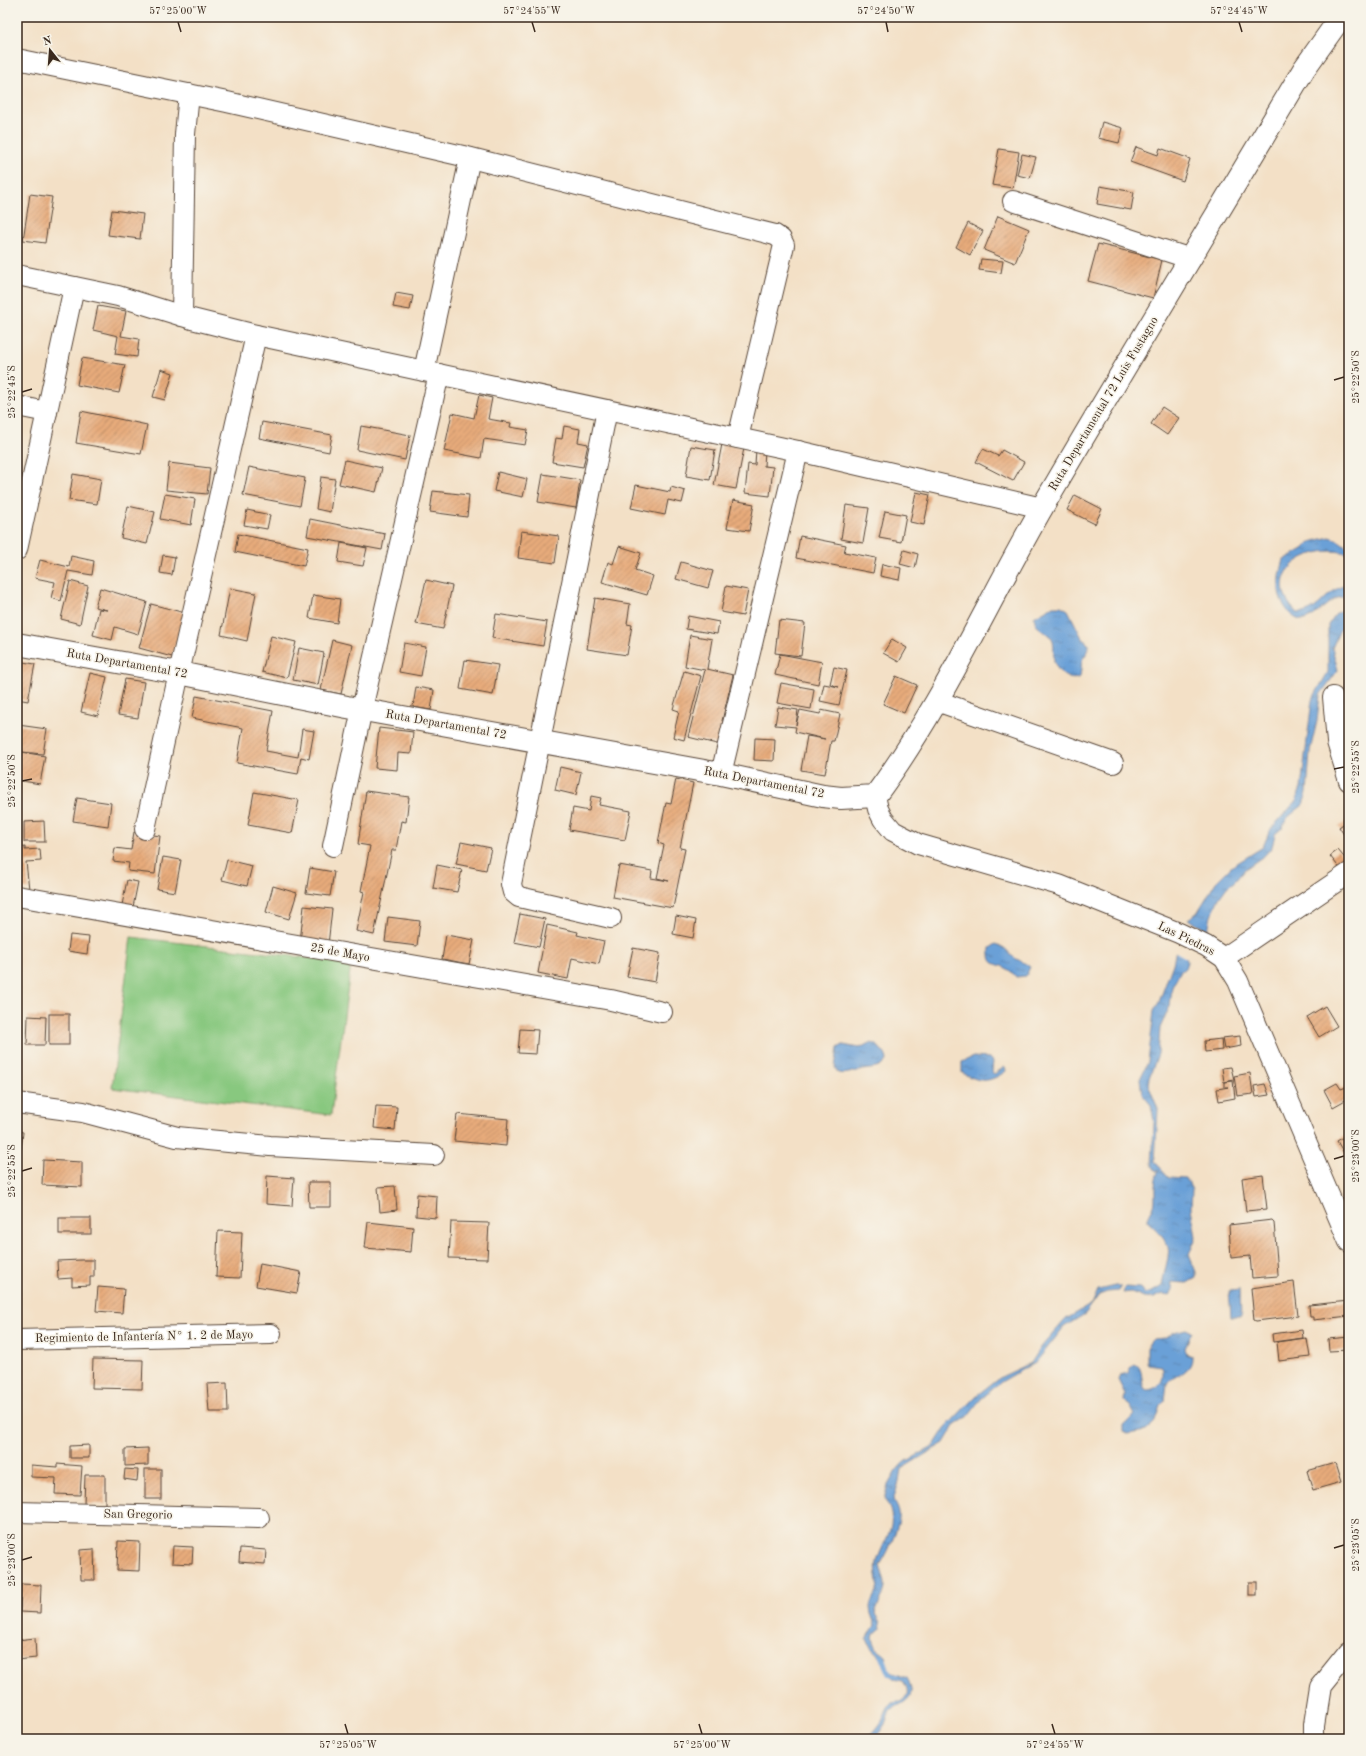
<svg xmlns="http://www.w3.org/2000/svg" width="1366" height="1756" font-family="'Old Standard TT',serif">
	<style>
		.green { fill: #88c87f; stroke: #62794e }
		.water { fill: url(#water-ripples); stroke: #53657a }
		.pier { fill: #f3e0c6 }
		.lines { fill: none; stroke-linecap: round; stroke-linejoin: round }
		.stream { stroke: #6ba0d7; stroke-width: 5 }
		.building { fill: url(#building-hatch) }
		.minor-casing { stroke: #574537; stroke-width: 22 }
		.major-casing { stroke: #574537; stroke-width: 24 }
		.minor { stroke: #fff; stroke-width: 20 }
		.major { stroke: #fff; stroke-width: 22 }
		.ticks { fill: none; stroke: #3b2a1e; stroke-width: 1.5 }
		.labels { text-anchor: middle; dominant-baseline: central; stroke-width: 3; stroke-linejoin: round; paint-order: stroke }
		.street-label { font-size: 12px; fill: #3b2a1e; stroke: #f7f3e8 }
		.neatline { fill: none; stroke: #3b2a1e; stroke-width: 1.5 }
		.ticks-label { font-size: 10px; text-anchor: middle; fill: #3b2a1e }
	</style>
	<defs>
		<pattern id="water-ripples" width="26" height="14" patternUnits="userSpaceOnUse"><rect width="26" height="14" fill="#6ba0d7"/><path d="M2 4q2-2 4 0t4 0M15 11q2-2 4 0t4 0" fill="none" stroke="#5983ae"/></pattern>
		<pattern id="building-hatch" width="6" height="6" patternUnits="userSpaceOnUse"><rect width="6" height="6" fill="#e7ab7b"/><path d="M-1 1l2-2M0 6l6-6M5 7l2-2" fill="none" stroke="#bc8b64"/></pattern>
	</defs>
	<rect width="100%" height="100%" fill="#f7f3e8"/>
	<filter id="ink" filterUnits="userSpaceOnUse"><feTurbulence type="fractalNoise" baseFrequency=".025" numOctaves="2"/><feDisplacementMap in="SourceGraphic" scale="8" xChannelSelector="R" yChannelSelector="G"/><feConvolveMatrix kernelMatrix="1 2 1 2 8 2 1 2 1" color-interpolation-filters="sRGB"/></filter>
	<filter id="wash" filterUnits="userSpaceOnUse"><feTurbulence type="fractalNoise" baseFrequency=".012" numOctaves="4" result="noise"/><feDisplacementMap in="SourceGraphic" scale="16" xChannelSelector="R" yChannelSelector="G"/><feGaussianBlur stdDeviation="0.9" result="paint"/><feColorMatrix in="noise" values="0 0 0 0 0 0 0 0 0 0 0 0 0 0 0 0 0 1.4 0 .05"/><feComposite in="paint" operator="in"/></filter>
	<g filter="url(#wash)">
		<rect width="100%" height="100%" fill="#f3e0c6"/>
		<!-- green -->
		<polygon class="green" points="131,937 351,963 331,1115 112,1088"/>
		<!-- water -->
		<g class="water">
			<path d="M1330,537L1336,539L1349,548V554C1310,541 1258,574 1297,613C1319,615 1328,586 1349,585V599C1335,589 1318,618 1304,620C1291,622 1278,599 1279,588C1279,579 1281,569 1284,560L1303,549L1310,542Z"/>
			<polygon points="1349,604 1349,616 1343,622 1332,648 1338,670 1320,695 1317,721 1310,751 1307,793 1303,805 1287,818 1282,828 1275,834 1272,847 1265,855 1245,869 1235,881 1227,887 1219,898 1211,916 1208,930 1188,919 1197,913 1216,882 1231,867 1263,847 1270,830 1296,801 1301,788 1312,700 1328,672 1328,625 1335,615"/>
			<path d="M1053,606H1061L1068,610L1081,636L1088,644V651L1082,660L1080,677C1069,683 1057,672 1054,661C1053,653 1055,646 1052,638L1036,625L1034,617Z"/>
			<path d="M996,944C1004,947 1006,949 1011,955C1016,960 1025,962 1030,967L1026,976L1016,977C1013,974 1010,970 1006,968C994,962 989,966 990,948Z"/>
			<path d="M1176,949L1186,956L1187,962L1185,968L1180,972L1172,987L1170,1006L1160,1028L1158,1054L1149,1078L1148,1084L1158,1109L1155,1162L1169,1177L1186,1178L1192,1190L1191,1208L1196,1237L1189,1255L1196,1272V1278L1187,1283L1171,1282L1173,1290L1169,1295L1163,1294L1154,1298L1144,1297L1131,1292L1123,1293L1125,1287L1140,1288L1145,1294L1152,1292L1162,1286C1167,1251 1179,1249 1148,1222C1147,1214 1154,1209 1155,1201C1155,1190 1154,1180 1159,1170L1156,1172L1152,1166L1154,1121L1151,1105L1142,1094L1140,1079L1148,1062L1154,1011L1159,1002L1173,964Z"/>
			<path d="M869,1043L876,1044L885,1054L887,1059C881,1070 873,1068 863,1070C853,1071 848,1075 838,1073L835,1067L838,1048L843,1045L860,1048Z"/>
			<path d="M973,1057L989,1058L993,1061L992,1072L994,1074L1005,1067L1006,1071C988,1084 980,1082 962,1073V1062Z"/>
			<path d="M1115,1286H1121L1119,1291L1107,1292L1099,1295L1085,1314L1064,1327L1037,1361L1001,1382L981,1399L966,1418L954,1426L944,1443L901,1469L899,1482L893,1500C902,1513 900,1519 895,1533C891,1545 887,1554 880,1565C881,1572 885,1578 885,1584C886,1594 877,1604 875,1614L880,1622L881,1629L874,1634L873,1639L877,1649L885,1655L887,1659L885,1661L871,1648L867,1639L875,1625C873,1618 870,1614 870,1607C871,1599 878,1592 878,1584C878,1577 875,1569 877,1562C883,1540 902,1522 884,1499L888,1485L896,1471L903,1463L933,1447L945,1428L976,1396L995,1381L1003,1376L1031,1363L1042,1346L1066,1319L1092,1304L1098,1290Z"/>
			<polygon points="1240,1290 1241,1317 1231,1317 1229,1291"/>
			<path d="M1186,1329L1192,1332L1185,1347L1187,1354L1192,1356C1193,1372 1176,1375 1167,1383L1165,1401L1160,1406L1154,1423L1145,1431L1128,1434L1124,1432V1425L1135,1415L1130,1406L1124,1401L1125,1394L1118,1380L1120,1375L1128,1373L1130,1368L1135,1364C1145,1368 1139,1383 1146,1390C1159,1390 1166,1378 1162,1366L1148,1364L1147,1362V1348L1150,1342L1153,1339L1166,1338L1174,1332Z"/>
			<path d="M891,1672L907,1678C918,1698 905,1702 890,1710L885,1724L875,1739H867C872,1733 878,1728 882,1721C887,1711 886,1702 900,1702C908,1697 909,1692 905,1684L903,1681L893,1679L889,1673Z"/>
		</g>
		<!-- pier -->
		<polygon class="pier" points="1174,948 1177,948 1187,955 1188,959 1174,951"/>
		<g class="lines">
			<!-- stream -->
			<polyline class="stream" points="882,1656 890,1674 894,1676"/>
		</g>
		<g id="blocks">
			<!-- building -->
			<g class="building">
				<polygon points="1102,122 1123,128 1119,143 1098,138"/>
				<polygon points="1136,147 1158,155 1160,148 1190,159 1183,181 1130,162"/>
				<polygon points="999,149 1019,152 1013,188 992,185"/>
				<polygon points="1022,154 1036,157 1030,178 1017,175"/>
				<polygon points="1100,186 1134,192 1131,210 1097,204"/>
				<polygon points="30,194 52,197 45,243 23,240"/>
				<polygon points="112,210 143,214 140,239 108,235"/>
				<polygon points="998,216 1029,229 1015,263 984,250"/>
				<polygon points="968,223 983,231 970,255 956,247"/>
				<polygon points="1098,244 1162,260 1153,298 1088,281"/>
				<polygon points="981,259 1003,261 1001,273 979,270"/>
				<polygon points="396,293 413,296 410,310 393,307"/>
				<polygon points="98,306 126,311 121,336 139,339 137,357 115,354 118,336 93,330"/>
				<polygon points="82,358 125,365 119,393 77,385"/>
				<polygon points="161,369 173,373 165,400 153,397"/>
				<polygon points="479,395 492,398 488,419 511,423 510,427 528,430 525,445 484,439 481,458 444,451 452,413 474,418"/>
				<polygon points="1162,407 1179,418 1167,435 1151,424"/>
				<polygon points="81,411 147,425 141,454 76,443"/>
				<polygon points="17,418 20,418 18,432 17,432"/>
				<polygon points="262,422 332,435 329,452 259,438"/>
				<polygon points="361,426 410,435 405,460 357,450"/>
				<polygon points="564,426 580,429 578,442 588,444 583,467 552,462 556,438 562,439"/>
				<polygon points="722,444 744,448 736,489 714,485"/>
				<polygon points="691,446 715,450 710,480 686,476"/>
				<polygon points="756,449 765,450 764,466 773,467 770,496 745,493 748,464 755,465"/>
				<polygon points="983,449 998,456 1002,450 1024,462 1013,481 976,462"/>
				<polygon points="345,460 382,468 376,492 339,484"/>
				<polygon points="169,463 210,468 207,494 166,490"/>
				<polygon points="249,467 305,478 300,506 243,495"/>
				<polygon points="498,472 527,479 523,497 494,491"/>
				<polygon points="73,474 101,479 97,504 69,500"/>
				<polygon points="543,474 580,480 576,508 538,502"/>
				<polygon points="321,477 335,479 330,512 316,509"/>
				<polygon points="636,485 670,492 671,487 685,491 682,503 668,500 665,515 631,508"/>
				<polygon points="433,491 469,495 467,517 430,512"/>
				<polygon points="916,492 930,495 924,525 910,522"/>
				<polygon points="165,494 195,499 191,525 160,519"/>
				<polygon points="1075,495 1102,509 1095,524 1067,510"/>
				<polygon points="733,500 754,504 749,531 727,528"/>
				<polygon points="846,505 869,508 863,543 841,539"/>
				<polygon points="128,506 155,512 147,544 121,538"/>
				<polygon points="247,510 270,515 267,529 244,525"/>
				<polygon points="885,511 906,515 901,542 879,538"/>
				<polygon points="310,519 385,534 382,550 307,536"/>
				<polygon points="521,531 559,536 555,563 518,558"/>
				<polygon points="238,534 308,548 304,566 235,552"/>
				<polygon points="800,536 846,545 844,552 876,558 873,573 796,558"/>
				<polygon points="341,543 367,548 363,566 338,562"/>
				<polygon points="619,546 641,553 635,570 653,576 647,595 602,582 608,562 613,564"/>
				<polygon points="904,550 918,554 915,568 900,564"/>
				<polygon points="163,555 175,557 172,575 160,573"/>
				<polygon points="71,556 94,561 92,575 68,571 61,601 51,598 55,582 35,578 40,560 69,567"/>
				<polygon points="681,562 713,571 708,588 676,579"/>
				<polygon points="882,564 901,568 899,580 880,576"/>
				<polygon points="426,580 452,586 443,629 416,624"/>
				<polygon points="70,581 88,586 80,624 61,619"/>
				<polygon points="726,586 748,590 743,616 721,612"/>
				<polygon points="100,588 147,602 138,634 115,627 112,640 93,635 99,609 107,610 95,607"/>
				<polygon points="230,588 256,593 247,641 221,635"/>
				<polygon points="313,595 340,599 337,623 309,618"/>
				<polygon points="595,598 630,604 627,624 632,625 627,655 587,649"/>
				<polygon points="151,604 185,613 172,657 139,648"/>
				<polygon points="496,614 547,622 543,646 492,638"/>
				<polygon points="688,616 719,622 717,634 686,629"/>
				<polygon points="779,620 805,623 801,656 775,653"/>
				<polygon points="690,635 712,639 707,669 733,675 722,721 726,722 721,745 688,737 705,670 685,666"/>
				<polygon points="271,636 296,642 287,678 262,672"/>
				<polygon points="892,639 907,648 899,662 883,653"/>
				<polygon points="332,640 352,645 341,694 321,690"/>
				<polygon points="404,643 426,647 421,676 399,672"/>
				<polygon points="299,648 324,653 318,685 293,680"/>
				<polygon points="780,654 822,662 818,684 775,675"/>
				<polygon points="465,660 498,665 493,695 460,689"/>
				<polygon points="17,661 35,664 28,701 17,699"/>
				<polygon points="834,667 847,670 839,705 820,701 824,684 839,687 830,684"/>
				<polygon points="684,671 701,676 684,740 673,737 679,711 673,709"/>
				<polygon points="90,673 107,677 98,716 81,712"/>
				<polygon points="896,676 917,685 904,713 883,704"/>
				<polygon points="125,679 144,682 138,718 118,715"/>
				<polygon points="781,683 814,689 811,709 777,703"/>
				<polygon points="416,687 434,690 431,710 413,707"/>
				<polygon points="196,696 273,711 266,751 298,757 302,729 314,731 309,759 301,757 298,774 237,763 243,728 192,718"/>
				<polygon points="778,707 798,710 796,725 800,710 820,714 821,710 840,714 834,741 831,741 825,774 801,770 807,736 825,739 795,732 796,727 775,725"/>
				<polygon points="18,725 47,729 43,754 22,752 45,756 40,784 17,780"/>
				<polygon points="379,728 413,732 411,754 398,753 397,770 375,768"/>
				<polygon points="755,738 775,739 774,761 754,760"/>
				<polygon points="560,767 581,772 576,795 555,790"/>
				<polygon points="676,779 693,783 680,848 685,849 673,908 613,897 619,865 652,871 651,878 669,881 657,878 664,845 658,843 666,803 671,804"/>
				<polygon points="366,791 409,797 406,822 401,821 396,850 392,850 374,935 356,931 364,892 361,891 370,846 358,844"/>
				<polygon points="254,792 299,800 292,833 248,825"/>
				<polygon points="591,796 601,798 599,805 631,811 625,840 569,830 573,808 589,811"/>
				<polygon points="77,798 111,803 108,826 73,821"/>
				<polygon points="1349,820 1349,842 1339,827"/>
				<polygon points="44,821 45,842 24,842 24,822"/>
				<polygon points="134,832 160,836 155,874 128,871 129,863 113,861 115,848 131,850"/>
				<polygon points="461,842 491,848 486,870 456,864"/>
				<polygon points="25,847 25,850 40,849 41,861 26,862 29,889 17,890 17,848"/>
				<polygon points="1338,850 1349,863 1345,875 1330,856"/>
				<polygon points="163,857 181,860 175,892 157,889"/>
				<polygon points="227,860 252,866 247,886 222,880"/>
				<polygon points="437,865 462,870 457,892 433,888"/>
				<polygon points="310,868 334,872 330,896 306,893"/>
				<polygon points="127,880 138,882 133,907 122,905"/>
				<polygon points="273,886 297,893 289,919 266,912"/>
				<polygon points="304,906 332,909 328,945 300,942"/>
				<polygon points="520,914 545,919 539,947 514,942"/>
				<polygon points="676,916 696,920 693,938 673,934"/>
				<polygon points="388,917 420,921 417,946 385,942"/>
				<polygon points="547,925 578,932 577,935 604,941 599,964 572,958 568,979 538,973"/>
				<polygon points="70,935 89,937 87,954 68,951"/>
				<polygon points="446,935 474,940 469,964 442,959"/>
				<polygon points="633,948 660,953 655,982 627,977"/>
				<polygon points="1325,1006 1337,1026 1319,1037 1307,1017"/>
				<rect x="49" y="1014" width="20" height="31"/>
				<polygon points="28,1016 46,1017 45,1045 27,1045"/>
				<polygon points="520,1029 538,1030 536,1054 518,1053"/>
				<polygon points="1240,1036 1241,1046 1224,1049 1222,1038"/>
				<polygon points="1221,1039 1222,1050 1205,1052 1204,1041"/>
				<polygon points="1231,1067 1234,1080 1224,1082 1222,1068"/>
				<polygon points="1250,1073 1253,1094 1237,1096 1234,1076"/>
				<polygon points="1233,1081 1235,1098 1219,1101 1217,1089 1229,1087 1225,1087 1225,1082"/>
				<polygon points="1337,1083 1341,1089 1349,1086 1349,1098 1333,1107 1324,1090"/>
				<polygon points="1265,1084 1269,1095 1256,1097 1254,1086"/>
				<polygon points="376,1106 397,1107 395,1130 374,1128"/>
				<polygon points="457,1114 508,1119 506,1146 454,1141"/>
				<polygon points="17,1131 23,1132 21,1149 17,1149"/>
				<polygon points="1349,1134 1349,1162 1337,1141"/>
				<polygon points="43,1160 82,1162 82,1187 42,1185"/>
				<polygon points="1263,1175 1267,1209 1246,1211 1242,1178"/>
				<polygon points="267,1176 294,1178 292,1206 266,1204"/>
				<polygon points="308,1182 331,1182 331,1207 309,1207"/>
				<polygon points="395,1186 397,1210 380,1212 378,1187"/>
				<polygon points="417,1194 437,1196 436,1218 416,1216"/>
				<rect x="59" y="1218" width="32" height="16"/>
				<polygon points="1272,1220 1274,1222 1278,1274 1278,1276 1252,1278 1250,1256 1231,1258 1229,1225"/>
				<polygon points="368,1222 413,1227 411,1252 365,1248"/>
				<polygon points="451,1222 489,1223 487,1259 449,1258"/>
				<polygon points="218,1231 242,1232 240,1278 216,1277"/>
				<polygon points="81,1260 94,1260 94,1277 90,1277 90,1285 72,1286 72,1278 58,1279 57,1261"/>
				<polygon points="260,1264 301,1272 297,1293 256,1286"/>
				<polygon points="1294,1282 1298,1316 1256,1321 1254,1320 1251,1288"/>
				<polygon points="98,1287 124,1289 122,1313 96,1311"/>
				<polygon points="1349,1301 1349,1316 1313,1320 1313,1317 1310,1317 1309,1305"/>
				<polygon points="1302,1330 1303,1338 1273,1342 1272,1334"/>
				<polygon points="1349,1337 1349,1350 1329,1351 1328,1339"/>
				<polygon points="1306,1338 1307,1339 1310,1357 1279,1361 1277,1342"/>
				<polygon points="93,1359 143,1360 142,1389 92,1388"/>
				<polygon points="227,1383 228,1412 209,1412 207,1384"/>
				<polygon points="89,1445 89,1458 70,1458 70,1446"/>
				<polygon points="148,1448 148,1465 125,1466 125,1449"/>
				<polygon points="1335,1463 1341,1482 1313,1490 1307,1471"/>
				<polygon points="57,1464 82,1466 80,1495 55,1494 56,1478 31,1477 31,1465 57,1467"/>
				<polygon points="125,1469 138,1470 137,1481 124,1479"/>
				<rect x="145" y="1469" width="16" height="30"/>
				<polygon points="85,1475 105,1475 105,1504 84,1504"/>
				<polygon points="118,1541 140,1542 139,1571 117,1570"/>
				<polygon points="173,1546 193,1547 192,1564 172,1563"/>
				<polygon points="240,1548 266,1550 265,1564 239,1562"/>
				<polygon points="94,1549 95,1580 81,1580 80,1550"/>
				<rect x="1249" y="1582" width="8" height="13"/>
				<polygon points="21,1584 41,1585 40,1613 20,1612"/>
				<polygon points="35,1638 36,1658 17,1660 17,1640"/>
			</g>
		</g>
	</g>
	<g filter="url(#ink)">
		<use href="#blocks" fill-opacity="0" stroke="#574537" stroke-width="1"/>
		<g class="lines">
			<defs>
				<g id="minor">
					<polyline points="17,59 227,102 463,156 775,235 781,239 784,245 738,438"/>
					<polyline points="1013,201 1191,259"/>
					<polyline points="17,275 118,296 192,319 256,335 798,451 1042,508"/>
					<polyline points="182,316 185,134 189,94"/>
					<polyline points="424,371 470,158"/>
					<polyline points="17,406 47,412"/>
					<polyline points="607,410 511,884 513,892 519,897 611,918"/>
					<polyline points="17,550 74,287"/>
					<polyline points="1333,697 1337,742 1349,781"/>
					<polyline points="937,701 1113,763"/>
					<polyline points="721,774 798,451"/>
					<polyline points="875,796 878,809 883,819 893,831 918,844 1059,885 1179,933 1206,946 1224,958 1238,981 1349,1242"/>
					<polyline points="145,829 179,673 256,335"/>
					<polyline points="333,846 362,709 439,374"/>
					<polyline points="17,896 611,1000 662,1012"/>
					<polyline points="1224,958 1349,873"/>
					<polyline points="17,1103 83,1112 177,1137 270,1146 434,1155"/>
					<polyline points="17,1340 271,1334"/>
					<polyline points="17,1512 259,1518"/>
					<polyline points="1314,1739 1314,1725 1320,1687 1349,1651"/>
				</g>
				<path id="major" d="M17,644L179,673L347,707L721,774L823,796L841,798L875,796C942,706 987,603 1043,506C1128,360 1217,215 1304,69L1341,17"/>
			</defs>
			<!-- minor casing -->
			<use href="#minor" class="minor-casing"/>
			<!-- major casing -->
			<use href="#major" class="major-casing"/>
			<!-- minor -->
			<use href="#minor" class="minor"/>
			<!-- major -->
			<use href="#major" class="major"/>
		</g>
	</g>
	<!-- ticks -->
	<path class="ticks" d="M178,22L181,32M532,22L535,32M886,22L888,32M1239,22L1242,32M1334,380L1344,377M22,392L32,389M1334,769L1344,767M22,781L32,779M1334,1159L1344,1156M22,1171L32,1168M1334,1548L1344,1545M22,1560L32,1557M345,1724L348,1734M699,1724L702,1734M1052,1724L1055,1734"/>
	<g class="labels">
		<!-- street labels -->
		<g class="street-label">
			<text transform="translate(1104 404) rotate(-59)">Ruta Departamental 72 Luis Fustagno</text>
			<text transform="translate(127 664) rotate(10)">Ruta Departamental 72</text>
			<text transform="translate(446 725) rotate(10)">Ruta Departamental 72</text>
			<text transform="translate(764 783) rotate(11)">Ruta Departamental 72</text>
			<text transform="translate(1186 939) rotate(26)">Las Piedras</text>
			<text transform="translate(340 953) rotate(10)">25 de Mayo</text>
			<text transform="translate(144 1337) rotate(-1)">Regimiento de Infantería N° 1. 2 de Mayo</text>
			<text transform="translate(138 1515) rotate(1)">San Gregorio</text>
		</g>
	</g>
	<!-- margin -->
	<rect width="1366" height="1756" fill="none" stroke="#f7f3e8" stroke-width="44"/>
	<!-- north arrow -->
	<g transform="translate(50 50) rotate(343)" stroke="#f7f3e8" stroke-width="3" paint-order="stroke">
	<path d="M0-3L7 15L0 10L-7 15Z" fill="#3b2a1e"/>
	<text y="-6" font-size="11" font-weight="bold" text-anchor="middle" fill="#3b2a1e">N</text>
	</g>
	<rect x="22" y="22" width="1322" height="1712" class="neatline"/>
	<g class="ticks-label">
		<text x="178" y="14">57°25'00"W</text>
		<text x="532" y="14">57°24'55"W</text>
		<text x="886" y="14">57°24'50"W</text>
		<text x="1239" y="14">57°24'45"W</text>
		<text transform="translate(1355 377) rotate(-90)" y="4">25°22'50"S</text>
		<text transform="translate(11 392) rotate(-90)" y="4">25°22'45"S</text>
		<text transform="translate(1355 767) rotate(-90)" y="4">25°22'55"S</text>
		<text transform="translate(11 781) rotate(-90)" y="4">25°22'50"S</text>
		<text transform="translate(1355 1156) rotate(-90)" y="4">25°23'00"S</text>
		<text transform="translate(11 1171) rotate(-90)" y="4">25°22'55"S</text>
		<text transform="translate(1355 1545) rotate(-90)" y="4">25°23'05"S</text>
		<text transform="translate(11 1560) rotate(-90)" y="4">25°23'00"S</text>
		<text x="348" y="1748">57°25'05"W</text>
		<text x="702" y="1748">57°25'00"W</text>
		<text x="1055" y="1748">57°24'55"W</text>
	</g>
</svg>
